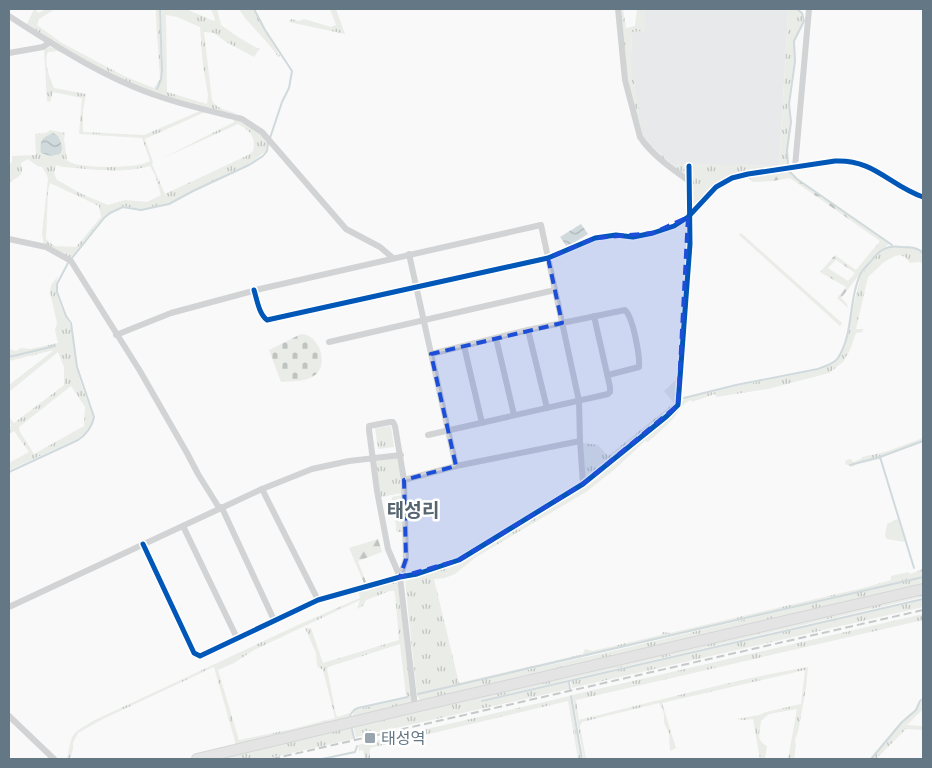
<svg xmlns="http://www.w3.org/2000/svg" width="932" height="768" font-family="Karla,'Noto Sans KR',sans-serif">
	<style>
		.built { fill: #e8e9ea }
		.grass { fill: url(#grass-tufts); fill-rule: evenodd }
		.forest { fill: url(#forest-firs); fill-rule: evenodd }
		.cemetery { fill: url(#cemetery-stones) }
		.water { fill: url(#water-waves) }
		.lines { fill: none; stroke-linecap: round; stroke-linejoin: round }
		.stream { stroke: #d0d9dc; stroke-width: 2 }
		.primary-casing { stroke: #d5d6d7; stroke-width: 12 }
		.street { stroke: #d2d3d4; stroke-width: 6 }
		.primary { stroke: #e4e4e5; stroke-width: 10 }
		.rail { stroke: #c6c8c9; stroke-width: 2; stroke-dasharray: 8 4; stroke-linecap: butt }
		.cycleway-casing { stroke: #fff; stroke-width: 8 }
		.cycleway { stroke: #0057b8; stroke-width: 5 }
		.marked { fill: #1d4ed8; fill-opacity: 0.2; stroke: #1d4ed8; stroke-width: 4; stroke-dasharray: 10 6; stroke-linejoin: round }
		.poi-dot { fill: #98a4ae; stroke: #fff; stroke-width: 2 }
		.labels { text-anchor: middle; dominant-baseline: central; stroke-width: 5; stroke-linejoin: round; paint-order: stroke }
		.poi-label { font-size: 16px; fill: #637785; stroke: #fff; text-anchor: start }
		.quarter-label { font-size: 19px; font-weight: bold; fill: #55646f; stroke: #fff }
	</style>
	<defs>
		<pattern id="grass-tufts" width="24" height="20" patternUnits="userSpaceOnUse" patternTransform="scale(1.25)"><rect width="24" height="20" fill="#e9ece7"/><path d="M3 7l-1-3M5 7V3M7 7l1-3M15 17l-1-3M17 17v-4M19 17l1-3" fill="none" stroke="#c0c4c1"/></pattern>
		<pattern id="forest-firs" width="22" height="20" patternUnits="userSpaceOnUse" patternTransform="scale(1.25)"><rect width="22" height="20" fill="#e9ece7"/><path d="M5 1l3.5 6h-7zM16 11l3.5 6h-7z" fill="#c0c4c1"/></pattern>
		<pattern id="cemetery-stones" width="16" height="16" patternUnits="userSpaceOnUse" patternTransform="scale(1.25)"><rect width="16" height="16" fill="#e9ece7"/><path d="M2 7V4a2 2 0 0 1 4 0v3zM10 15v-3a2 2 0 0 1 4 0v3z" fill="#c0c4c1"/></pattern>
		<pattern id="water-waves" width="16" height="10" patternUnits="userSpaceOnUse" patternTransform="scale(1.25)"><rect width="16" height="10" fill="#d0d9dc"/><path d="M0 5q4-4 8 0t8 0" fill="none" stroke="#acb5b8"/></pattern>
	</defs>
	<rect width="100%" height="100%" fill="#f9f9f9"/>
	<!-- built -->
	<polygon class="built" points="645,9 786,9 788,14 779,166 672,164 643,138 631,78 630,54 632,54 631,32 645,31"/>
	<!-- grass -->
	<g class="grass">
		<path d="M34,9L39,13L46,9H55L39,19L37,25L62,43L124,76L154,88L160,79L156,17V9H159L162,71L161,80L156,89L162,80L163,71L161,9H186L214,21L215,19L211,9H217L221,25L238,37L257,48H260L254,57L226,42L214,33L204,32L212,100C216,109 227,110 235,113V114C198,106 159,96 124,80C91,65 58,45 27,24ZM166,15L177,17L200,27L203,66L208,95L207,104L167,92Z"/>
		<path d="M239,9H253L280,56L278,57C267,39 250,27 239,9Z"/>
		<polygon points="330,9 336,9 345,34 289,22 291,19 299,21 304,19 331,27 336,25"/>
		<polygon points="619,9 623,9 626,28 635,26 637,9 645,9 645,31 631,32 632,54 630,54 631,77 634,78 643,138 672,164 684,164 685,176 645,143 641,137 627,79"/>
		<polygon points="786,9 796,9 801,13 803,21 794,41 794,61 788,103 790,122 787,149 787,164 786,166 721,180 707,191 693,206 691,206 692,198 692,164 779,166 788,14"/>
		<path d="M49,47L56,48L73,57L57,51L48,52C43,62 50,78 54,88L86,94L83,110V132L144,135L200,111L205,112L145,139L153,162L152,164L165,194L246,156L253,151C257,137 249,130 238,124L161,159L234,122L235,119L255,129L268,142L266,151L248,165L193,190L168,204L141,209L123,206L110,213L103,218L71,258L44,245L42,233L48,179L46,173L42,167L37,166L28,159L21,163C21,166 22,168 22,171C22,177 12,179 9,184V165L12,162V156L36,155L35,134L46,133L50,130L65,133L64,139L67,160C74,169 140,169 150,161L142,138L79,134L82,98L53,92L50,102L47,101L44,50ZM56,165L63,167C92,169 122,174 150,166L155,175L161,195L147,202L125,200L108,205L82,194L57,180L54,173ZM50,183L99,206L101,217L76,247L54,246L46,239L48,191Z"/>
		<path d="M892,246C903,247 914,246 923,254V263L918,262L910,263L905,257L900,255L895,256L884,262L868,277L856,329H865L862,330L863,332L856,333L850,350L843,362L829,373L768,389L716,397L715,394L692,402L691,400C681,404 678,413 672,420C664,428 656,435 648,442L645,441L614,470L586,492L476,557L455,574L445,578L434,579L459,683L583,654L585,649L592,651L661,635L663,632L670,633L867,587L891,580V576L908,572L910,574L923,569V576L419,694L613,651L923,577V585L422,702L417,696L405,581L443,569L463,560L590,484L677,410L684,399L736,386L819,370L837,361L849,332L852,310L861,275L876,256L885,248Z"/>
		<path d="M58,276C52,294 62,307 69,323C74,333 74,357 77,369C81,386 88,401 93,417C91,427 86,433 77,439L9,470V463L29,452L14,431L9,435V429L11,425L9,422V417L14,423L64,385V367L58,352L9,392V385L54,350L9,361V358L56,346L9,357V349L16,351L21,348L30,349L58,343L55,330L57,323L50,292L51,285ZM71,386L85,407L84,426L34,454L20,432L19,427Z"/>
		<polygon points="677,379 677,402 673,406 603,466 587,478 585,476 583,443 598,445 608,456 674,403 664,391"/>
		<polygon points="391,426 394,447 378,449 375,428"/>
		<polygon points="923,438 923,441 880,457 850,465 880,458 880,459 857,464 852,467 845,464 846,460 851,459 853,462 861,459 862,457 885,452"/>
		<polygon points="399,458 402,493 381,497 375,461"/>
		<polygon points="402,495 402,532 397,532 393,508 396,507 395,500 392,500 392,497"/>
		<polygon points="898,519 905,542 887,539 885,536 887,524"/>
		<path d="M394,582L398,584L412,700L410,704L352,719L354,711L359,709L408,698L409,696H406L400,644L328,667L327,669L336,715L338,717L349,713V719L236,745L214,667L103,719L78,733L73,743V749L70,759H67C73,732 69,735 95,720L298,625L360,598L358,590L367,591ZM390,591H394L395,594L399,640L323,663L311,628H305L316,653L317,666L323,670L335,718L292,729L239,740L218,670L234,663L254,650L360,600L357,609L363,606L366,600Z"/>
		<polygon points="923,592 923,597 481,700 482,702 568,682 569,689 356,737 353,725"/>
		<polygon points="923,600 923,607 572,688 571,681"/>
		<path d="M923,614V620L576,700L579,720C655,702 731,680 808,667L806,688L798,732L795,740L796,745L794,759H788L797,709L769,714L761,721C760,732 755,740 767,746L765,759H760L753,719L745,720L737,719L759,715L766,712L801,704L805,670L662,703L676,748L670,751L669,733L664,723V714L659,703L582,722L580,726L586,759H584L572,695Z"/>
		<polygon points="570,696 581,759 578,759 568,701 370,748 370,759 365,759 363,750 359,751 358,745"/>
		<polygon points="923,699 923,709 907,725 923,726 923,730 906,729 876,759 872,759 903,722 916,710"/>
		<polygon points="351,726 353,739 265,759 209,759"/>
	</g>
	<!-- forest -->
	<g class="forest">
		<path d="M788,170L797,179L889,244L875,255L841,298L847,304L848,308L837,298L846,287L820,272L835,255L856,270L880,241L790,178L772,181L753,182L748,177L749,176L775,174ZM836,260L855,273L848,281L828,268Z"/>
		<polygon points="741,233 842,323 840,326 739,235"/>
		<polygon points="378,539 382,552 358,561 366,582 364,583 349,548"/>
	</g>
	<!-- cemetery -->
	<path class="cemetery" d="M301,334C320,334 331,368 312,377C304,382 290,381 281,382L269,350Z"/>
	<!-- water -->
	<g class="water">
		<path d="M53,133L58,136C61,143 64,148 60,154L51,156L41,153C40,141 41,138 53,133Z"/>
		<polygon points="581,224 588,234 567,247 560,237"/>
	</g>
	<g class="lines">
		<!-- stream -->
		<g class="stream">
			<polyline points="254,9 265,30 292,71 289,88 282,102 270,138"/>
			<polyline points="157,89 161,80 162,71 160,9"/>
			<polyline points="788,164 787,150 791,122 789,104 795,61 794,41 804,21 802,13 797,9"/>
			<polyline points="789,171 797,179 892,245"/>
			<polyline points="9,357 55,346"/>
			<path d="M684,398L736,385L818,369C825,366 834,364 838,358C854,333 848,301 860,275C862,270 868,265 872,260C880,249 888,245 901,247C909,247 917,247 923,253"/>
			<polyline points="880,457 914,568"/>
			<polyline points="850,465 880,457 923,441"/>
			<path d="M9,472L78,440C87,434 92,427 94,417L77,367L71,323L66,316L57,292V284L68,263L104,218L110,213L123,207L141,210L169,204L193,191L249,165L263,156L267,151L268,143"/>
			<polyline points="569,682 570,690"/>
			<polyline points="418,694 923,577"/>
			<polyline points="571,696 582,759"/>
			<polyline points="482,701 923,599"/>
			<polyline points="351,718 350,715 354,710 358,708 408,697"/>
			<polyline points="351,725 354,738"/>
			<polyline points="322,759 355,752 357,746"/>
			<polyline points="871,759 902,722 916,710 920,701 923,699"/>
		</g>
		<defs>
			<polyline id="primary" points="197,759 415,707 923,589"/>
		</defs>
		<!-- primary casing -->
		<use href="#primary" class="primary-casing"/>
		<!-- street -->
		<g class="street">
			<path d="M618,9L625,80L640,137C652,155 672,169 689,181"/>
			<path d="M9,16C55,46 108,80 161,97C187,106 215,112 242,119L262,132L346,229L380,247L393,258"/>
			<polyline points="9,53 43,47 50,42"/>
			<polyline points="795,167 809,9"/>
			<polyline points="9,239 46,247 71,261 140,371 187,453 198,474 218,506 222,508 274,620"/>
			<polyline points="409,254 456,466"/>
			<path d="M254,290C257,300 259,314 267,320L548,258L595,238L616,235L633,237L653,233L674,226L688,217L716,187L732,178L748,174L835,161C874,159 890,186 923,197"/>
			<polyline points="528,330 547,408"/>
			<polyline points="116,335 171,313 260,289 541,225 579,401 580,441"/>
			<polyline points="496,338 514,415"/>
			<polyline points="329,342 555,290"/>
			<polyline points="464,346 482,423"/>
			<path d="M431,354L528,330L625,310C633,317 640,356 639,367L608,375"/>
			<polyline points="428,435 608,394 610,392 610,387 594,316"/>
			<polyline points="404,480 456,466 580,441 583,484"/>
			<polyline points="262,489 318,600"/>
			<polyline points="183,526 237,638"/>
			<polyline points="143,544 194,653 200,656 318,600 400,577 417,574 459,560 583,484 667,416 678,405 690,244 689,166"/>
			<polyline points="400,577 388,549 377,491 369,430 369,426 390,422 393,422 395,426 404,480 406,559 400,577 415,707"/>
			<polyline points="9,607 262,489 312,469 349,461 401,455"/>
			<polyline points="9,716 54,759"/>
		</g>
		<!-- primary -->
		<use href="#primary" class="primary"/>
		<!-- rail -->
		<polyline class="rail" points="272,759 923,610"/>
		<defs>
			<g id="cycleway">
				<path d="M254,290C257,300 259,314 267,320L548,258L595,238L616,235L633,237L653,233L674,226L688,217L716,187L732,178L748,174L835,161C874,159 890,186 923,197"/>
				<polyline points="143,544 194,653 200,656 318,600 400,577 417,574 459,560 583,484 667,416 678,405 690,244 689,166"/>
			</g>
		</defs>
		<!-- cycleway casing -->
		<use href="#cycleway" class="cycleway-casing"/>
		<!-- cycleway -->
		<use href="#cycleway" class="cycleway"/>
	</g>
	<!-- marked area -->
	<path class="marked" d="M688,217L678,405L583,484L459,560L400,577L406,559L404,480L456,466L431,354L562,323L548,258L595,238L653,233Z"/>
	<!-- markers -->
	<rect class="poi-dot" x="364" y="732" width="12" height="12" rx="2.5"/>
	<g class="labels">
		<!-- poi labels -->
		<g class="poi-label">
			<text x="381" y="738">태성역</text>
		</g>
		<!-- quarter labels -->
		<g class="quarter-label">
			<text x="413" y="511">태성리</text>
		</g>
	</g>
	<!-- border -->
	<rect width="932" height="768" fill="none" stroke="#637785" stroke-width="20"/>
</svg>
